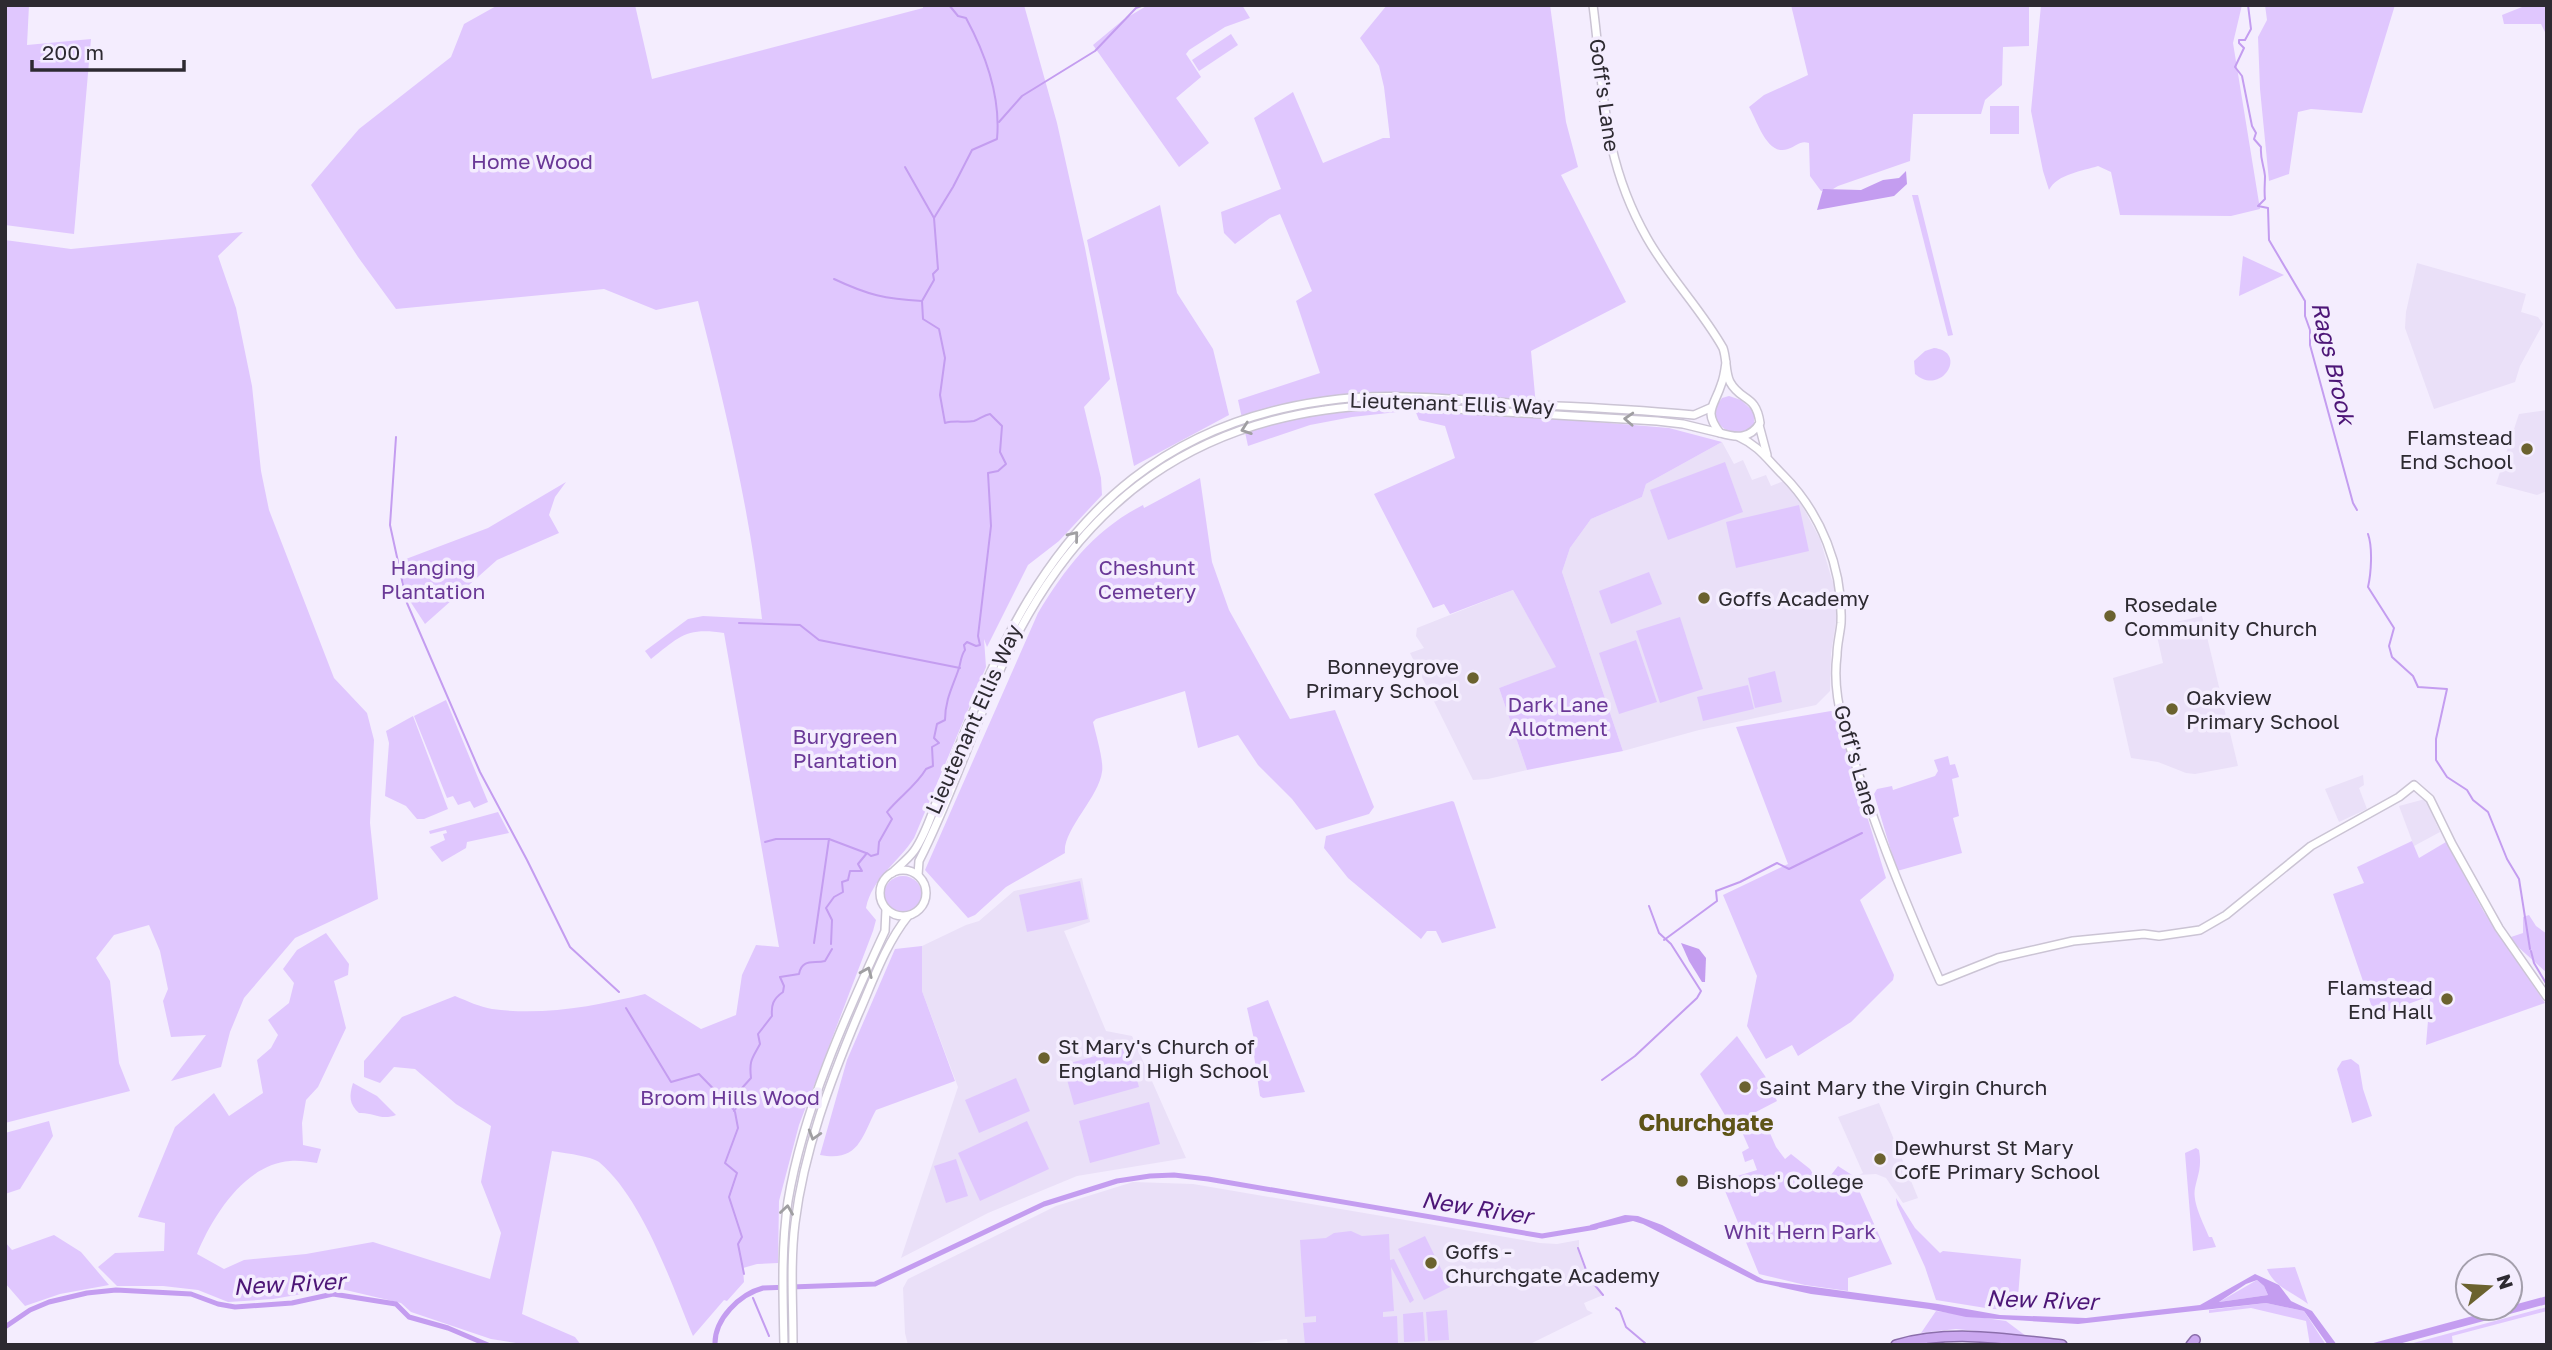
<svg xmlns="http://www.w3.org/2000/svg" width="2552" height="1350" font-family="'Golos Text',sans-serif">
	<style>
		.built { fill: #eae0f8 }
		.green { fill: #e0c7fe }
		.water { fill: #c49df0; fill-rule: evenodd }
		.lines { fill: none; stroke-linecap: round; stroke-linejoin: round }
		.stream { stroke: #c49df0; stroke-width: 2 }
		.canal { stroke: #c49df0; stroke-width: 5 }
		.secondary-casing { stroke: #cbc4d4; stroke-width: 10 }
		.trunk-casing { stroke: #8b6eab; stroke-width: 12 }
		.secondary { stroke: #fff; stroke-width: 7 }
		.trunk { stroke: #cba8f0; stroke-width: 9 }
		.oneway { stroke: #a09fa2 }
		.poi-dot { fill: #6b622f; stroke: #f4edfe; stroke-width: 2.5 }
		.labels { text-anchor: middle; dominant-baseline: central; stroke-width: 7; stroke-linejoin: round; paint-order: stroke }
		.street-label { font-size: 21px; fill: #2d2a31; stroke: #f4edfe }
		.park-label { font-size: 21px; fill: #6a3897; stroke: #f4edfe }
		.poi-label { font-size: 21px; fill: #2d2a31; stroke: #f4edfe; text-anchor: start }
		.water-label { font-size: 23px; font-style: italic; fill: #4d1677; stroke: #f4edfe }
		.quarter-label { font-size: 24px; font-weight: bold; fill: #5e5417; stroke: #f4edfe }
	</style>
	<rect width="100%" height="100%" fill="#f4edfe"/>
	<!-- built -->
	<g class="built">
		<polygon points="2417,263 2526,294 2521,312 2538,317 2543,324 2520,366 2515,382 2434,409 2405,328 2406,312"/>
		<polygon points="2547,410 2547,491 2537,495 2496,484 2519,414"/>
		<polygon points="1722,442 1734,464 1743,460 1752,480 1766,475 1771,486 1784,481 1796,494 1820,539 1832,580 1836,586 1838,609 1831,653 1830,691 1816,705 1699,730 1623,751 1562,572 1570,548 1591,519 1642,497 1646,484"/>
		<polygon points="1513,590 1557,668 1499,688 1527,770 1488,779 1473,780 1410,653 1424,648 1416,636 1417,628"/>
		<polygon points="2202,616 2238,766 2195,774 2186,773 2158,762 2131,758 2113,678 2163,663 2155,627"/>
		<polygon points="2363,775 2364,785 2359,788 2367,809 2339,822 2325,789"/>
		<polygon points="2425,799 2440,832 2414,846 2399,806"/>
		<polygon points="1082,878 1090,922 1064,931 1106,1031 1132,1036 1186,1158 1077,1176 988,1213 901,1258 958,1087 922,991 922,946 966,925 979,921 1014,891"/>
		<polygon points="1879,1103 1918,1198 1903,1203 1886,1178 1876,1174 1859,1175 1863,1173 1838,1117"/>
		<polygon points="1133,1182 1193,1184 1540,1243 1557,1244 1579,1240 1579,1254 1589,1280 1603,1295 1584,1303 1587,1310 1593,1313 1528,1345 1288,1345 1287,1339 1229,1345 908,1345 905,1333 903,1288 908,1279 1056,1206"/>
	</g>
	<!-- green -->
	<g class="green">
		<polygon points="5,5 29,5 27,45 91,39 74,234 5,225"/>
		<path d="M498,5H635L652,79L923,8V5H1024L1057,123L1085,248L1110,379L1084,407L1101,478L1102,495L1059,541L1028,565L987,647L984,639L986,667L914,838C898,863 872,878 866,908L876,920L873,931L799,1125L779,1201L778,1263L757,1264L743,1268L744,1282L727,1301L724,1300L693,1336C671,1283 643,1199 599,1162C591,1156 563,1153 552,1151L522,1314L575,1337L581,1345H529L491,1339L411,1312L401,1303L337,1288L273,1299L228,1302L198,1290L163,1286H117L98,1267L115,1253L164,1251L165,1223L138,1217L175,1127L214,1093L229,1116L263,1093L257,1060L271,1048L278,1035L268,1020L289,1003L294,983L283,969L297,950L326,933L349,964L348,975L334,981L346,1028L318,1087L306,1100L302,1123L303,1145L321,1149L317,1163C309,1162 299,1160 290,1161C245,1164 212,1217 197,1254L224,1269L244,1260L306,1254L373,1242L490,1279L501,1233L481,1182L491,1126L456,1104L415,1069L394,1067L380,1083L364,1077V1061L402,1017L455,996C467,1001 480,1007 492,1009C544,1016 595,1006 645,994L701,1029L736,1015L742,975L756,945L779,947L724,633C686,627 679,637 651,659L645,651L688,619L703,616L762,619C750,511 725,406 698,301L656,310L604,289L396,309L358,257L311,185L359,129L451,57L464,24Z"/>
		<polygon points="1148,5 1242,5 1250,18 1225,27 1189,50 1186,54 1201,77 1176,98 1209,143 1179,167 1093,45 1123,20"/>
		<polygon points="1387,5 1550,5 1566,122 1578,167 1561,175 1626,302 1531,351 1537,417 1669,428 1722,442 1646,484 1642,497 1591,519 1570,548 1562,572 1623,751 1527,770 1499,688 1556,667 1513,590 1450,614 1444,604 1433,608 1374,494 1455,458 1445,426 1419,420 1415,410 1352,417 1310,425 1248,446 1238,400 1320,373 1296,301 1312,291 1280,214 1270,218 1235,244 1224,233 1221,212 1281,189 1254,118 1293,92 1323,163 1383,138 1390,138 1384,87 1379,66 1360,38"/>
		<path d="M1791,5H2029V46L2003,47L2002,85L1985,100L1981,114H1913L1910,161L1838,186L1833,189L1821,191L1810,176L1809,143C1800,140 1797,146 1788,149C1767,157 1757,120 1749,107L1764,95L1808,75Z"/>
		<path d="M2041,5H2242L2233,43L2260,209L2231,216L2120,215L2111,172L2098,166C2083,171 2057,174 2049,190L2043,171L2031,111Z"/>
		<polygon points="2265,5 2395,5 2362,113 2311,109 2298,112 2289,174 2269,181 2260,89 2258,37 2267,20"/>
		<polygon points="2527,5 2547,5 2547,36 2541,24 2504,24 2502,15"/>
		<polygon points="1231,34 1238,45 1199,71 1192,60"/>
		<rect x="1990" y="106" width="29" height="28"/>
		<polygon points="1912,195 1918,195 1953,335 1948,336"/>
		<polygon points="1160,205 1177,293 1213,349 1229,415 1134,466 1087,240"/>
		<polygon points="243,232 218,256 236,308 252,386 261,471 269,510 334,678 367,713 374,740 370,823 378,899 295,938 244,998 230,1032 221,1067 171,1081 206,1035 171,1037 163,1001 168,989 160,951 149,925 114,935 96,958 110,981 119,1063 130,1091 5,1123 5,240 71,249"/>
		<polygon points="2243,256 2284,275 2239,296"/>
		<path d="M1934,348C1969,352 1941,397 1915,374L1914,361L1925,351Z"/>
		<path d="M1729,396L1741,400L1754,412V425C1741,442 1712,430 1715,408L1722,398Z"/>
		<polygon points="1725,462 1743,512 1668,540 1650,490"/>
		<path d="M1200,478L1212,562L1229,610L1290,719L1335,710L1374,807L1369,814L1316,830L1292,799L1258,765L1238,735L1198,748L1185,691L1096,719L1093,722C1096,735 1104,761 1102,772C1099,797 1062,831 1065,853L1006,887L975,915L968,918L925,870L1038,613C1066,567 1094,530 1143,505L1144,508Z"/>
		<polygon points="566,482 555,497 549,515 559,533 497,560 425,624 408,598 398,562 488,528"/>
		<polygon points="1799,505 1809,551 1736,568 1726,522"/>
		<polygon points="1649,572 1662,604 1611,624 1599,591"/>
		<polygon points="1680,617 1703,689 1660,703 1636,631"/>
		<polygon points="1636,640 1657,702 1619,714 1599,653"/>
		<polygon points="1775,671 1782,702 1755,708 1748,678"/>
		<polygon points="1748,685 1754,709 1703,721 1697,697"/>
		<polygon points="446,700 488,802 474,808 470,801 458,805 453,796 447,798 414,716"/>
		<polygon points="1831,711 1835,712 1886,878 1860,900 1894,975 1893,980 1851,1022 1798,1056 1792,1045 1766,1059 1747,1026 1757,976 1723,895 1788,864 1736,727"/>
		<polygon points="413,716 448,809 424,819 417,819 406,806 385,796 389,743 386,731"/>
		<polygon points="1948,756 1950,765 1955,764 1959,777 1952,779 1959,816 1953,818 1962,853 1897,871 1874,794 1877,789 1892,786 1893,790 1935,776 1938,771 1934,760"/>
		<polygon points="1452,801 1454,802 1496,928 1442,943 1436,931 1427,931 1421,939 1348,878 1324,848 1326,836"/>
		<polygon points="498,812 509,833 467,842 466,848 442,862 430,847 445,840 443,834 447,833 446,830 430,834 429,831"/>
		<polygon points="2412,841 2419,858 2446,842 2484,912 2545,1003 2426,1045 2430,996 2375,1016 2333,894 2364,883 2357,867"/>
		<circle cx="903" cy="895" r="19"/>
		<polygon points="1080,881 1088,919 1027,932 1019,895"/>
		<polygon points="2529,915 2536,926 2547,934 2547,973 2508,938 2523,933 2523,917"/>
		<path d="M922,946V991L955,1081L876,1110C861,1138 859,1162 820,1155L847,1060L895,949Z"/>
		<polygon points="1268,1000 1305,1092 1263,1098 1260,1096 1253,1049 1256,1048 1247,1008"/>
		<polygon points="1737,1036 1765,1076 1777,1101 1731,1125 1700,1074"/>
		<polygon points="1128,1047 1139,1087 1074,1105 1063,1065"/>
		<polygon points="2351,1059 2359,1065 2363,1089 2372,1116 2352,1123 2337,1069 2342,1061"/>
		<polygon points="1016,1078 1030,1111 979,1133 965,1100"/>
		<path d="M353,1083L377,1096L396,1115C381,1121 373,1112 359,1113C349,1104 349,1096 353,1083Z"/>
		<polygon points="1149,1102 1160,1144 1090,1163 1079,1121"/>
		<polygon points="49,1121 53,1136 20,1189 5,1194 5,1133"/>
		<polygon points="1027,1121 1049,1169 980,1201 958,1153"/>
		<polygon points="1758,1126 1771,1126 1769,1131 1776,1147 1785,1159 1791,1154 1810,1169 1818,1182 1824,1184 1838,1166 1852,1175 1892,1264 1848,1278 1848,1291 1805,1285 1759,1274 1721,1181 1757,1170 1753,1159 1745,1162 1742,1152 1749,1148 1742,1132"/>
		<path d="M2196,1148L2199,1150C2202,1167 2198,1174 2195,1188C2192,1203 2204,1224 2209,1237H2212L2216,1247L2193,1251L2185,1153Z"/>
		<polygon points="956,1159 968,1196 946,1203 934,1166"/>
		<polygon points="1896,1198 1915,1228 1940,1253 1943,1251 2021,1259 2017,1310 1992,1309 1936,1300 1925,1267 1897,1205"/>
		<polygon points="1351,1231 1362,1236 1389,1234 1390,1260 1394,1259 1414,1300 1410,1303 1391,1267 1394,1311 1383,1312 1383,1317 1397,1316 1398,1343 1305,1345 1303,1323 1316,1322 1316,1316 1305,1317 1300,1240 1326,1238 1334,1233"/>
		<polygon points="54,1235 81,1252 109,1285 60,1294 25,1306 5,1283 5,1242 12,1250"/>
		<polygon points="1425,1236 1450,1287 1424,1300 1398,1249"/>
		<path d="M2295,1267L2308,1304C2294,1293 2274,1287 2267,1269Z"/>
		<polygon points="2257,1280 2264,1286 2268,1295 2219,1302"/>
		<polygon points="2266,1303 2304,1311 2326,1345 2310,1345 2306,1321 2251,1308 2209,1313 2209,1310"/>
		<polygon points="2547,1307 2547,1311 2452,1336 2453,1345 2406,1345"/>
		<polygon points="1447,1310 1449,1340 1428,1341 1426,1312"/>
		<polygon points="1936,1311 2006,1321 2026,1336 1956,1329 1921,1333"/>
		<polygon points="1423,1312 1425,1341 1404,1342 1403,1314"/>
	</g>
	<!-- water -->
	<g class="water">
		<polygon points="1906,171 1907,184 1894,196 1817,210 1823,189 1861,190 1883,180 1899,178"/>
		<polygon points="1681,943 1699,949 1706,958 1705,982 1702,982 1689,961"/>
		<path d="M1625,1215L1638,1216L1662,1225L1764,1280L1938,1304L2000,1315L2086,1318L2200,1305L2255,1274L2279,1285L2291,1301L2312,1311L2337,1345H2328L2304,1311L2266,1303L2078,1324L1966,1317L1929,1309L1811,1294L1757,1282L1643,1224L1633,1221L1591,1230L1590,1225ZM2257,1280L2264,1286L2268,1295L2219,1302L2246,1284Z"/>
		<polygon points="2547,1296 2547,1304 2395,1345 2366,1345"/>
	</g>
	<g class="lines">
		<!-- stream -->
		<g class="stream">
			<path d="M2248,5L2251,29L2245,40H2239V43L2244,48L2235,67L2242,76L2252,126L2256,133L2254,139L2261,147C2260,160 2264,165 2265,176C2265,184 2264,191 2265,199L2258,206L2268,208L2269,240L2305,301V316L2310,330V345L2353,503L2357,510"/>
			<polyline points="999,122 1022,96 1095,51 1136,8 1144,5"/>
			<polyline points="905,167 934,218"/>
			<path d="M834,279C868,295 885,299 922,301"/>
			<polyline points="396,437 390,525 407,603 480,772 527,860 570,947 619,992"/>
			<path d="M2368,534C2373,548 2371,574 2368,587L2394,628L2389,646L2392,657L2413,676L2418,687L2447,689L2436,739V760L2447,777L2467,790L2473,800L2488,812L2507,859L2519,879L2530,949"/>
			<polyline points="739,623 800,625 819,640 960,668"/>
			<polyline points="765,842 776,839 829,839 866,853"/>
			<polyline points="1664,940 1717,901 1716,891 1740,882 1777,863 1789,869 1862,833"/>
			<polyline points="814,943 829,839"/>
			<path d="M831,944L832,920L826,908L834,897L843,892L842,882L848,880L850,871H862L858,864L867,853L871,856L878,854L879,842L892,819L887,812C899,797 916,786 926,769L933,766L932,747L939,743L934,738L937,724L945,720C945,701 952,688 958,671C961,664 960,657 965,650L964,645L967,642L976,646L980,645L978,636L991,526L988,473L998,471L1006,464L1000,452L1002,426L990,414C984,415 980,419 974,421C964,423 955,420 945,423L940,395L945,358L939,329L923,319L922,301L934,280L933,274L938,269L934,218L953,187L972,150L997,139C1001,96 986,55 966,18L958,16L949,5"/>
			<polyline points="2531,951 2534,963 2547,985"/>
			<polyline points="626,1008 671,1082 699,1074 734,1110"/>
			<polyline points="1602,1080 1635,1056 1697,998 1701,991 1671,944 1659,933 1649,906"/>
			<path d="M734,1111L742,1101V1088L751,1078C749,1060 752,1059 760,1044L758,1034L772,1016C771,1005 773,999 783,992L784,986L780,977L799,974C802,958 814,964 825,961L832,949"/>
			<polyline points="735,1112 738,1128 725,1163 737,1173 729,1197 742,1237 738,1244 744,1274"/>
			<polyline points="1578,1248 1589,1278 1603,1295"/>
			<polyline points="753,1298 769,1336"/>
			<polyline points="1616,1308 1620,1311 1626,1327 1645,1343"/>
		</g>
		<!-- canal -->
		<g class="canal">
			<polyline points="5,1327 30,1310 49,1302 87,1293 116,1290 191,1294 218,1304 235,1307 292,1303 333,1294 396,1304 409,1317 448,1328 488,1345"/>
			<path d="M715,1345C714,1319 740,1294 763,1288L875,1284L1044,1204L1117,1181L1150,1176L1174,1175L1208,1179L1542,1236L1596,1227"/>
		</g>
		<defs>
			<g id="secondary">
				<path d="M1593,5C1604,91 1602,159 1647,238C1669,277 1701,309 1723,348C1727,359 1725,372 1730,382C1741,402 1756,394 1760,423C1750,439 1737,438 1720,433C1703,411 1714,407 1721,385C1724,378 1725,370 1726,362"/>
				<polyline points="1759,425 1767,455"/>
				<path d="M1739,437C1759,446 1767,459 1783,475C1821,513 1843,568 1841,623C1840,634 1837,644 1837,655C1834,678 1837,701 1843,723C1868,812 1903,897 1940,981L1998,958L2073,941L2144,934L2159,936L2200,930L2226,915L2311,846L2399,797L2414,785L2430,799L2452,844L2499,928L2547,997"/>
				<circle cx="903" cy="893" r="23"/>
				<path d="M892,873C899,866 908,859 914,851C927,833 933,808 942,788C962,739 981,689 1005,642C1073,507 1171,422 1324,401C1385,392 1448,399 1509,403C1571,407 1633,409 1694,415L1710,408"/>
				<path d="M918,875L919,861C960,781 983,693 1028,615C1095,498 1191,429 1325,410C1373,402 1424,407 1472,410C1534,414 1595,417 1657,421L1683,424L1720,433"/>
				<path d="M784,1345C783,1297 781,1248 788,1201C803,1110 846,1015 885,931L886,909"/>
				<path d="M793,1345C793,1304 790,1263 795,1223C804,1150 830,1082 858,1015C873,981 885,945 908,916"/>
			</g>
			<g id="trunk">
				<path d="M1896,1345C1950,1329 2007,1339 2062,1345"/>
				<polyline points="2191,1345 2195,1340"/>
			</g>
		</defs>
		<!-- secondary casing -->
		<use href="#secondary" class="secondary-casing"/>
		<!-- trunk casing -->
		<use href="#trunk" class="trunk-casing"/>
		<!-- secondary -->
		<use href="#secondary" class="secondary"/>
		<!-- trunk -->
		<use href="#trunk" class="trunk"/>
	</g>
	<!-- one-way arrows -->
	<defs><path id="oneway-chevron" d="M-2-3.5L2.5 0L-2 3.5" fill="none" stroke-width="1.6" stroke-linecap="round" stroke-linejoin="round" transform="scale(1.75)"/></defs>
	<g class="oneway">
		<use href="#oneway-chevron" transform="translate(1629 419) rotate(-177)"/>
		<use href="#oneway-chevron" transform="translate(1246 429) rotate(161)"/>
		<use href="#oneway-chevron" transform="translate(1074 536) rotate(-51)"/>
		<use href="#oneway-chevron" transform="translate(867 972) rotate(-67)"/>
		<use href="#oneway-chevron" transform="translate(814 1135) rotate(107)"/>
		<use href="#oneway-chevron" transform="translate(787 1210) rotate(-82)"/>
	</g>
	<!-- markers -->
	<g class="poi-dot">
		<circle cx="2527" cy="449" r="7"/>
		<circle cx="1704" cy="598" r="7"/>
		<circle cx="2110" cy="616" r="7"/>
		<circle cx="1473" cy="678" r="7"/>
		<circle cx="2172" cy="709" r="7"/>
		<circle cx="2447" cy="999" r="7"/>
		<circle cx="1044" cy="1058" r="7"/>
		<circle cx="1745" cy="1087" r="7"/>
		<circle cx="1880" cy="1159" r="7"/>
		<circle cx="1682" cy="1181" r="7"/>
		<circle cx="1431" cy="1263" r="7"/>
	</g>
	<g class="labels">
		<!-- street labels -->
		<g class="street-label">
			<text transform="translate(1605 95) rotate(82)">Goff's Lane</text>
			<text transform="translate(1452 403) rotate(2)">Lieutenant Ellis Way</text>
			<text transform="translate(973 719) rotate(-66)">Lieutenant Ellis Way</text>
			<text transform="translate(1857 760) rotate(74)">Goff's Lane</text>
		</g>
		<!-- park labels -->
		<g class="park-label">
			<text x="532" y="161">Home Wood</text>
			<text x="433" y="567">Hanging<tspan x="433" dy="24">Plantation</tspan></text>
			<text x="1147" y="567">Cheshunt<tspan x="1147" dy="24">Cemetery</tspan></text>
			<text x="1558" y="704">Dark Lane<tspan x="1558" dy="24">Allotment</tspan></text>
			<text x="845" y="736">Burygreen<tspan x="845" dy="24">Plantation</tspan></text>
			<text x="730" y="1097">Broom Hills Wood</text>
			<text x="1800" y="1231">Whit Hern Park</text>
		</g>
		<!-- poi labels -->
		<g class="poi-label">
			<text x="2513" y="437" text-anchor="end">Flamstead<tspan x="2513" dy="24">End School</tspan></text>
			<text x="1718" y="598">Goffs Academy</text>
			<text x="2124" y="604">Rosedale<tspan x="2124" dy="24">Community Church</tspan></text>
			<text x="1459" y="666" text-anchor="end">Bonneygrove<tspan x="1459" dy="24">Primary School</tspan></text>
			<text x="2186" y="697">Oakview<tspan x="2186" dy="24">Primary School</tspan></text>
			<text x="2433" y="987" text-anchor="end">Flamstead<tspan x="2433" dy="24">End Hall</tspan></text>
			<text x="1058" y="1046">St Mary's Church of<tspan x="1058" dy="24">England High School</tspan></text>
			<text x="1759" y="1087">Saint Mary the Virgin Church</text>
			<text x="1894" y="1147">Dewhurst St Mary<tspan x="1894" dy="24">CofE Primary School</tspan></text>
			<text x="1696" y="1181">Bishops' College</text>
			<text x="1445" y="1251">Goffs -<tspan x="1445" dy="24">Churchgate Academy</tspan></text>
		</g>
		<!-- water labels -->
		<g class="water-label">
			<text transform="translate(2334 363) rotate(77)">Rags Brook</text>
			<text transform="translate(1477 1207) rotate(9)">New River</text>
			<text transform="translate(289 1283) rotate(-3)">New River</text>
			<text transform="translate(2042 1299) rotate(2)">New River</text>
		</g>
		<!-- quarter labels -->
		<g class="quarter-label">
			<text x="1706" y="1121">Churchgate</text>
		</g>
	</g>
	<!-- border -->
	<rect width="2552" height="1350" fill="none" stroke="#2d2a31" stroke-width="14"/>
	<!-- north arrow -->
	<g transform="translate(2489 1287) rotate(72)"><circle r="33" fill="#f4edfe" stroke="#a49fac" stroke-width="2"/>
	<path d="M0-5L12 26L0 18L-12 26Z" fill="#6b622f"/>
	<text y="-10" font-size="19" font-weight="bold" text-anchor="middle" fill="#2d2a31">N</text>
	</g>
	<!-- scale -->
	<path d="M32 60v10h152v-10" fill="none" stroke="#2d2a31" stroke-width="3.5"/>
	<text x="42" y="60" font-size="21" fill="#2d2a31" stroke="#f4edfe" stroke-width="5" paint-order="stroke">200 m</text>
</svg>
